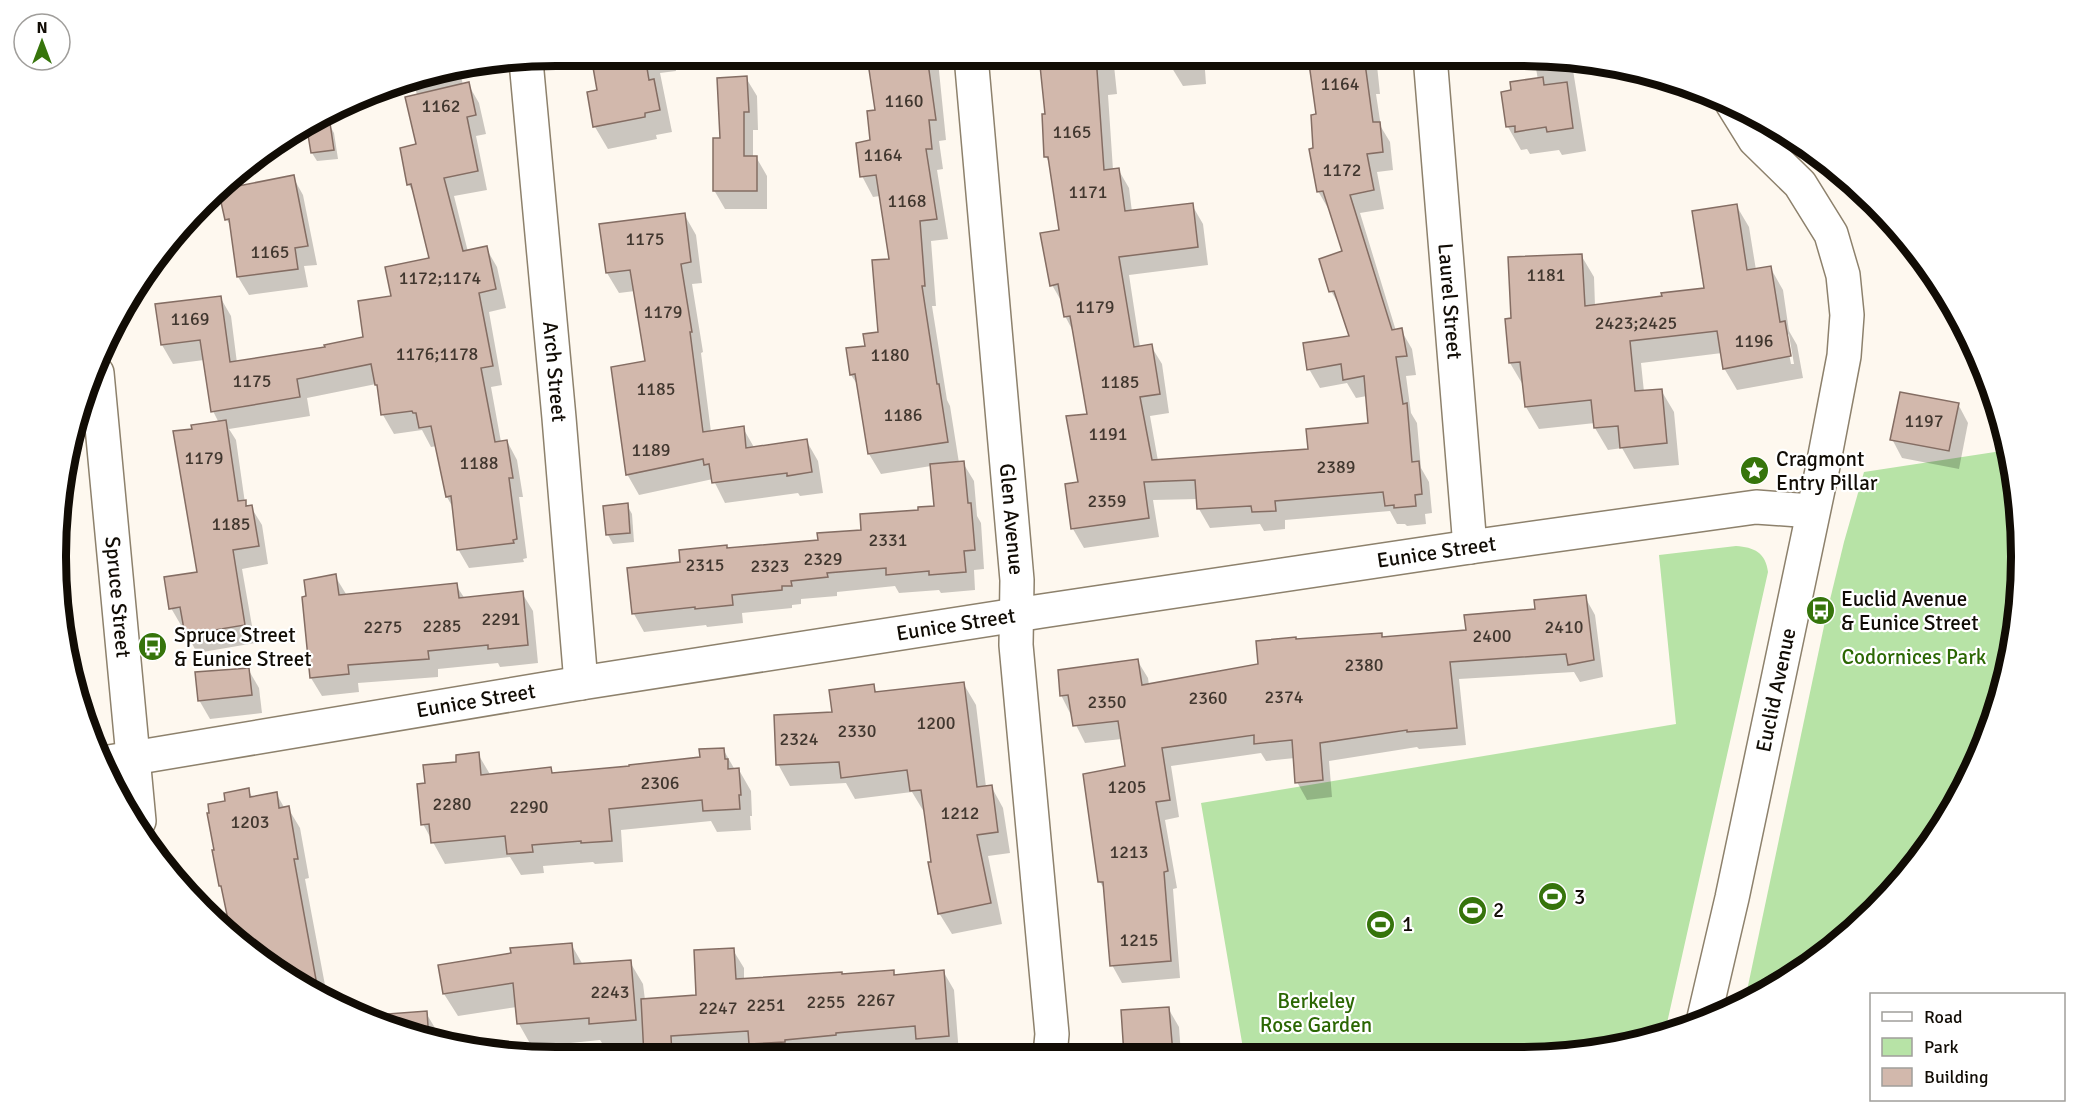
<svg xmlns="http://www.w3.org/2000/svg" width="2077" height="1113" font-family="Signika,sans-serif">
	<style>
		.green { fill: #b7e3a6 }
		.shadow { fill: #0003; fill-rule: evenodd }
		.building { fill: #d2b8ac; stroke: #846d63; stroke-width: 1.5 }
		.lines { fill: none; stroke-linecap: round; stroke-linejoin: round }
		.minor-casing { stroke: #8d816c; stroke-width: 36 }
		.tertiary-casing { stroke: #8d816c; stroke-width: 36 }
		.minor { stroke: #fff; stroke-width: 33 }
		.tertiary { stroke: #fff; stroke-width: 33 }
		.labels { text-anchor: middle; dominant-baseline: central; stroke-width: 4.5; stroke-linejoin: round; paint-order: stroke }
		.number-label { font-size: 18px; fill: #41372f }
		.street-label { font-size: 21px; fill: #110c05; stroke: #fff }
		.poi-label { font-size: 21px; fill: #110c05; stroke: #fff; text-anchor: start }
		.park-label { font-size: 21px; fill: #2b6703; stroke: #fff }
		.rim { fill: none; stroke: #110c05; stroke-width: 8 }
	</style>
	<rect width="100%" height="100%" fill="#fef8ef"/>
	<!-- green -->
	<g class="green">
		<polygon points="2008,450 2017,491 2020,590 2004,686 1970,778 1897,887 1825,954 1745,1000 1827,612 1844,542 1864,472"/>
		<path d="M1736,546C1754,547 1766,553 1768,572L1665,1032L1586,1053L1244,1054L1201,803L1676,724L1659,555Z"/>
	</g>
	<!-- shadow -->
	<g class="shadow">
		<polygon points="593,56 684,56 673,57 676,71 660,73 672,132 656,135 657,139 608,149 595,127 599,91"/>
		<polygon points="751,56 814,56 815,58 756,64"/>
		<polygon points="868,56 934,56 938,61 946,140 939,141 943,169 937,170 948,239 931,241 936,306 932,306 947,400 950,406 959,463 963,463 974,481 977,516 981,523 984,569 974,570 975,590 941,593 939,590 899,593 895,586 837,592 837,596 801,599 801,604 792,605 792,608 742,613 743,623 707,627 706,625 644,632 634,614 628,569 682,563 727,549 819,541 863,531 935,507 931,466 881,474 869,454 859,387 851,375 867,347 880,334 891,260 880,196 873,197 862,176 872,141 876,111"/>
		<polygon points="1040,56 1113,56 1117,94 1108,95 1113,170 1118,169 1129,188 1132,212 1192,205 1203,224 1208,265 1129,275 1140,347 1151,346 1162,364 1169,413 1150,416 1158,461 1309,451 1370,425 1367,396 1356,398 1347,383 1320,388 1309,369 1351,337 1342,310 1331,291 1344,252 1329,210 1318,191 1314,149 1318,116 1310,56 1376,56 1380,94 1376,94 1381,127 1390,142 1393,170 1377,172 1384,209 1360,213 1396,331 1401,330 1412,349 1416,375 1406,376 1411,413 1417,423 1421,468 1429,482 1432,513 1425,514 1426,524 1407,526 1405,524 1397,524 1390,511 1285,520 1285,529 1264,531 1260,524 1210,528 1199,509 1198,499 1153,500 1159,537 1084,548 1073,529 1066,485 1080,483 1088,415 1074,333 1065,316 1063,304 1052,285 1060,231 1050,164 1046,157 1047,115"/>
		<polygon points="1171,56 1204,56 1206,84 1183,86 1172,68"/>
		<polygon points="1534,57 1553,57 1583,62 1584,68 1573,70 1586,151 1562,155 1559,150 1530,154 1527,149 1521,150 1508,127 1538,80"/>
		<polygon points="460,72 463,85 468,84 479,103 486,134 476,136 487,190 454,196 468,252 486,248 497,267 506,308 489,312 502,385 491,387 501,442 507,441 517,460 523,497 519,497 527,558 523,559 524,562 469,568 458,549 453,508 447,497 437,446 431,447 422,430 394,434 383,415 379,389 376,384 307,398 310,416 229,429 236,440 245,503 248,508 251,507 262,525 268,564 242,569 255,643 197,653 187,634 185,626 182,627 171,608 199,573 194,430 219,423 213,411 204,360 173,364 162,345 157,306 220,297 231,316 237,363 326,349 365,339 393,298 431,259 416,197 409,185 401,149 418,146 417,95 413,79"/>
		<polygon points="746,78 757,96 758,130 753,130 753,157 756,157 767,176 767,209 725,209 714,190 721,140"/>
		<polygon points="329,124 334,133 338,159 317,161 312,153"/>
		<polygon points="293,177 303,195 317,265 304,266 308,287 249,295 238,277 232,228 227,220 221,192"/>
		<path d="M1736,205L1749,227L1756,270L1770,267L1783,290L1789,331L1797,345L1803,378L1737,390L1724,368L1722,353L1641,363L1644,392L1661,390L1674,412L1679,465L1634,469L1622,448L1608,450L1595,428V423L1539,429L1526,407L1523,385L1510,363L1513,320L1581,255L1594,277L1595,306L1706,290ZM1785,331L1789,335L1794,364H1791Z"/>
		<polygon points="684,214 696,235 702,283 692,284 703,352 701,353 711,432 743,428 755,449 806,440 818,461 823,493 800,496 798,493 725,503 713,479 639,495 627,474 646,363 635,291 619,293 607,273 601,225"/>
		<polygon points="1958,404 1968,423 1959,469 1902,458 1892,439"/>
		<polygon points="627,505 632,514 634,542 613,544 608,535 605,507"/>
		<polygon points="335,576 346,594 456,585 465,599 522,593 533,611 538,663 500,667 498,663 438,669 438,677 358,683 359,692 322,696 311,678"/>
		<polygon points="1585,597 1595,615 1603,677 1580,682 1574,672 1459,679 1466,745 1419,749 1417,747 1329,761 1332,797 1307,800 1297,782 1295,758 1266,761 1261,753 1171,766 1179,817 1165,820 1177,888 1173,889 1180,978 1122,983 1112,965 1106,892 1100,882 1126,767 1122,739 1085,743 1061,695 1137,660 1148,678 1149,685 1259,665 1297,641 1381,635 1383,639 1468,632"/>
		<polygon points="248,669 259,688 262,713 210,719 199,700"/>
		<polygon points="963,683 976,705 986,787 991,786 1003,808 1010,853 988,856 1002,924 952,934 939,913 925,812 924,812 912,792 855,799 846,783 790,786 778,764 834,714 873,686 878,694"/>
		<polygon points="723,749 735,770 739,770 751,791 752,816 750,816 751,830 717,832 711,821 621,830 623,862 595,864 593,862 543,866 544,873 521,875 510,857 445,864 423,824 427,785 458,763 478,754 491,776 550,768 554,775 701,758"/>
		<polygon points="248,790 253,798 276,793 285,809 288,808 300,828 309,878 305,879 328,1001 251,954 232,936 224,893 220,886 216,851 227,802"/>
		<polygon points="571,944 583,965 630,962 643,984 645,1000 698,997 733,950 744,968 744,980 842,976 893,971 896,976 943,971 954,990 959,1054 927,1055 921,1044 816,1056 757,1056 753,1049 681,1054 681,1056 646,1056 645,1043 604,1046 600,1040 532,1047 519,1024 517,1007 458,1016 444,994"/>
		<polygon points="1168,1008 1179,1027 1181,1054 1125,1055"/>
		<polygon points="426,1013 438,1033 439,1042 427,1041 369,1019"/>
	</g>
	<!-- building -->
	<g class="building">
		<polygon points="591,56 645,56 649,80 654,79 660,110 645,113 645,117 593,127 587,92 597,90"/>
		<polygon points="867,56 927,56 936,120 929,120 932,149 926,149 937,219 920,221 925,286 922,286 937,384 939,384 948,442 868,454 855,374 850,375 846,348 865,346 863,334 878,332 872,260 889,259 876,175 860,177 856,143 870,140 867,111 875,110"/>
		<polygon points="1039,56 1096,56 1104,170 1119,168 1125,211 1193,203 1198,247 1119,257 1134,347 1152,344 1160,394 1140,397 1152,460 1308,449 1306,429 1368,423 1364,376 1343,380 1341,364 1307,370 1303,343 1349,336 1334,291 1329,292 1319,259 1342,251 1323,191 1317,192 1309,149 1313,148 1311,115 1316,114 1308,56 1364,56 1373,122 1380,122 1383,152 1367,154 1374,190 1350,195 1392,330 1402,328 1407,356 1396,357 1403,404 1407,403 1412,462 1419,461 1422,494 1415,495 1416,506 1394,508 1394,505 1385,506 1383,492 1275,501 1276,511 1252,512 1251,506 1197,509 1195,480 1144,482 1149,518 1071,529 1065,484 1078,482 1066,416 1087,414 1070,316 1064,317 1058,284 1050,286 1040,233 1059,230 1048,157 1044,157 1042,114 1045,114"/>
		<polygon points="747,76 749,112 744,112 744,156 757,156 757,191 713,191 713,138 720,138 717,78"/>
		<polygon points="1543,77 1544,85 1567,82 1573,128 1547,132 1546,127 1515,132 1515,126 1506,127 1501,92 1511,90 1510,82"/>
		<polygon points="469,82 476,115 467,117 478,171 444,178 463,251 487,246 496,289 479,293 493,366 481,368 495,442 507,440 513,478 509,478 517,539 513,540 514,543 457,550 451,496 446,497 431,426 419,428 416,413 413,413 412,411 381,415 377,385 375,385 371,364 297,379 300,397 211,412 200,340 161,345 155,304 221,296 230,362 325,347 324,345 363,337 358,301 391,296 385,267 429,258 411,184 407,185 400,148 416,144 405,97"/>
		<polygon points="330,123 334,150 311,153 307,129 317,124"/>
		<polygon points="294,175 308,246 295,248 298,269 237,277 229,219 225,220 219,193 223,189"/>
		<polygon points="1737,204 1747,270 1771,266 1780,322 1785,321 1791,356 1723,369 1717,331 1630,341 1635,391 1662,389 1667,443 1620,448 1618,426 1594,428 1591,400 1525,407 1520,362 1509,363 1505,319 1511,318 1508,257 1582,254 1585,306 1662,296 1661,293 1704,288 1692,211"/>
		<polygon points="685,213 691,262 681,264 692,332 690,332 703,432 744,426 746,448 807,439 812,472 787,476 787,473 712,483 709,464 704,465 703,459 626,475 611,367 645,361 630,270 606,273 599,224"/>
		<polygon points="1900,392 1959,403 1949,451 1890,440"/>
		<polygon points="226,420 238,501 246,500 246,506 252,505 259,546 233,550 245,625 185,635 180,607 169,609 164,577 197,572 173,431 192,429 191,425"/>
		<polygon points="964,461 968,503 971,503 975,550 964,551 966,572 929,575 929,571 886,575 886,568 827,573 828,577 791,581 792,586 782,586 782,590 732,595 733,605 695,609 695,607 632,614 627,568 680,562 679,550 727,545 727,548 818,540 817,533 861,530 860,514 918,510 918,507 934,506 930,464"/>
		<polygon points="628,503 630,533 606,535 603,506"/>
		<polygon points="336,574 339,595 457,583 459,598 523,591 528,645 488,649 488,645 428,651 429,659 348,665 349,674 310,678 302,597 306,596 304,580"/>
		<polygon points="1586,595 1594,660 1568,665 1566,654 1450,662 1457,728 1407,732 1407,730 1320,743 1323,780 1295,783 1292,740 1254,744 1254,735 1162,748 1170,800 1156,802 1168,871 1164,872 1171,961 1110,966 1103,882 1098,882 1083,774 1125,766 1118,721 1073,726 1068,695 1060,696 1058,670 1138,659 1142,685 1258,664 1256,641 1296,637 1296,639 1382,633 1382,637 1466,630 1464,615 1535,609 1534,600"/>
		<polygon points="249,668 252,695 198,701 195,672"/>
		<polygon points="964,682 977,787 992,785 998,832 977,835 991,903 938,914 928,862 931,862 921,790 910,791 907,770 841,778 839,762 776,765 774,715 832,712 829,690 874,684 875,692"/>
		<polygon points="724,748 725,759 728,759 728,769 739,768 741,795 739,795 740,809 703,811 702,800 609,809 612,841 581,843 581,841 532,845 533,852 507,854 505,836 431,843 429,824 421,825 417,784 425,783 423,765 456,762 456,755 479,752 481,775 551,767 552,773 629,766 629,765 700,757 699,749"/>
		<polygon points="249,788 250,797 277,792 279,808 289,806 298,859 294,859 319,996 251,954 231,934 221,886 219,886 212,850 214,850 207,813 209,813 208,804 225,801 224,793"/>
		<polygon points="572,943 574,964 631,960 636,1020 589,1024 589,1018 517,1024 513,983 443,994 438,965 511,953 510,948"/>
		<polygon points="734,948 736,979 842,972 842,974 894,970 894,975 944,970 949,1036 916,1039 915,1026 836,1033 836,1035 785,1040 785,1042 749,1044 748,1031 671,1036 672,1056 644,1056 641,999 696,995 694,950"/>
		<polygon points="1169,1007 1173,1054 1124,1055 1121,1010"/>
		<polygon points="427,1011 429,1041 361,1016"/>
	</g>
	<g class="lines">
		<defs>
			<g id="minor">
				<path id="s1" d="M971,56L1017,580L1016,645L1052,1034L1050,1055"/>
				<path id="s2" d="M1430,56L1470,547"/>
				<path id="s3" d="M526,61L559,418L581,683"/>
				<path id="s4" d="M103,763L581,683L1042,611L1470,547L1756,507L1812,511"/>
			</g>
			<g id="tertiary">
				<path id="s5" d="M97,373L139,821"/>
				<path id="s6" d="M1703,1022L1732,898L1823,466L1844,356L1847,315L1843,275L1831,234L1800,184L1755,140L1732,103"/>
			</g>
		</defs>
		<!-- minor casing -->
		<use href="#minor" class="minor-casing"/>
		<!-- tertiary casing -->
		<use href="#tertiary" class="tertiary-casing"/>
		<!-- minor -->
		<use href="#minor" class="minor"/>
		<!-- tertiary -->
		<use href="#tertiary" class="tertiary"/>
	</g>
	<!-- icons -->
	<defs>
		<symbol id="sight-disc" viewBox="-11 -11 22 22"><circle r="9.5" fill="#36740b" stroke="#fff"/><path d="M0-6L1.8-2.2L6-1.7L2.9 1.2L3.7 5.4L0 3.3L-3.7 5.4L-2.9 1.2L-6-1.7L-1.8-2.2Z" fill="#fff"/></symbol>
		<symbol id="bus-disc" viewBox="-11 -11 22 22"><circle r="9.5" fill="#36740b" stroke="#fff"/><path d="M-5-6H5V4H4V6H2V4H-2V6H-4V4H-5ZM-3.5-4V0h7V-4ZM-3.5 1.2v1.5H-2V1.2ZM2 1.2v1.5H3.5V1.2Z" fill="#fff"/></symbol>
		<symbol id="stadium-disc" viewBox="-11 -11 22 22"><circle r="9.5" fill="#36740b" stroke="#fff"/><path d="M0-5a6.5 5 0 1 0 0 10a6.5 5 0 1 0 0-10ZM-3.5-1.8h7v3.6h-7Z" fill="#fff"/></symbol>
	</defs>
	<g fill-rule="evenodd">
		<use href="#sight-disc" x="1738" y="454" width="33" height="33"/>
		<use href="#bus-disc" x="1804" y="594" width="33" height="33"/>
		<use href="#bus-disc" x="136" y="630" width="33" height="33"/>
		<use href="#stadium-disc" x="1536" y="880" width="33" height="33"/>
		<use href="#stadium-disc" x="1456" y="894" width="33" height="33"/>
		<use href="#stadium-disc" x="1364" y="908" width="33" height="33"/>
	</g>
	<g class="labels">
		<!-- number labels -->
		<g class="number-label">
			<text x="1340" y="84">1164</text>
			<text x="904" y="101">1160</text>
			<text x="441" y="106">1162</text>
			<text x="1072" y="132">1165</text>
			<text x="883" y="155">1164</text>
			<text x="1342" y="170">1172</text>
			<text x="1088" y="192">1171</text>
			<text x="907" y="201">1168</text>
			<text x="645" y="239">1175</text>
			<text x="270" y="252">1165</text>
			<text x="1546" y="275">1181</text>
			<text x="440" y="278">1172;1174</text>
			<text x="1095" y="307">1179</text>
			<text x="663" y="312">1179</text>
			<text x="190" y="319">1169</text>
			<text x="1636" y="323">2423;2425</text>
			<text x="1754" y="341">1196</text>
			<text x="437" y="354">1176;1178</text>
			<text x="890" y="355">1180</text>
			<text x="252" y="381">1175</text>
			<text x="1120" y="382">1185</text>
			<text x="656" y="389">1185</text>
			<text x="903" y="415">1186</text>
			<text x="1924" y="421">1197</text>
			<text x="1108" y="434">1191</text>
			<text x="651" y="450">1189</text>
			<text x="204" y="458">1179</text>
			<text x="479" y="463">1188</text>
			<text x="1336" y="467">2389</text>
			<text x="1107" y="501">2359</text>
			<text x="231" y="524">1185</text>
			<text x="888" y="540">2331</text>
			<text x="823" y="559">2329</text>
			<text x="705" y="565">2315</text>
			<text x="770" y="566">2323</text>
			<text x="501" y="619">2291</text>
			<text x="442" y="626">2285</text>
			<text x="383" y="627">2275</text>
			<text x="1564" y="627">2410</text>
			<text x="1492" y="636">2400</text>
			<text x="1364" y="665">2380</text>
			<text x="1284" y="697">2374</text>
			<text x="1208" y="698">2360</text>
			<text x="1107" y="702">2350</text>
			<text x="936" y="723">1200</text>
			<text x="857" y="731">2330</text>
			<text x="799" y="739">2324</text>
			<text x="660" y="783">2306</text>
			<text x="1127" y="787">1205</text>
			<text x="452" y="804">2280</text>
			<text x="529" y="807">2290</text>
			<text x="960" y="813">1212</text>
			<text x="250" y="822">1203</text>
			<text x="1129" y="852">1213</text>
			<text x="1139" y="940">1215</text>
			<text x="610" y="992">2243</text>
			<text x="876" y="1000">2267</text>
			<text x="826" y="1002">2255</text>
			<text x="766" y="1005">2251</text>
			<text x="718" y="1008">2247</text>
		</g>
		<!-- street labels -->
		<g class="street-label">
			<text stroke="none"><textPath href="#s2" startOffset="246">Laurel Street</textPath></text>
			<text stroke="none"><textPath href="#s3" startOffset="312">Arch Street</textPath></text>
			<text stroke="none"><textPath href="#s1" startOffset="465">Glen Avenue</textPath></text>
			<text stroke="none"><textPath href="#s4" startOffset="1350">Eunice Street</textPath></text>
			<text stroke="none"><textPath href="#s5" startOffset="225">Spruce Street</textPath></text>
			<text stroke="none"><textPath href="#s4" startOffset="864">Eunice Street</textPath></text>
			<text stroke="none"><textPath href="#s6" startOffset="340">Euclid Avenue</textPath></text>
			<text stroke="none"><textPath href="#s4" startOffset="378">Eunice Street</textPath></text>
		</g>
		<!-- poi labels -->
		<g class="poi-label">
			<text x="1776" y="459">Cragmont<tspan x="1776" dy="24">Entry Pillar</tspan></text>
			<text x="1841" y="599">Euclid Avenue<tspan x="1841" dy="24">&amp; Eunice Street</tspan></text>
			<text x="174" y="635">Spruce Street<tspan x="174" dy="24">&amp; Eunice Street</tspan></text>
			<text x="1574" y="897">3</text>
			<text x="1493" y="910">2</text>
			<text x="1402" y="924">1</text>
		</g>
		<!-- park labels -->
		<g class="park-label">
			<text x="1914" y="657">Codornices Park</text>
			<text x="1316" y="1001">Berkeley<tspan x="1316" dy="24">Rose Garden</tspan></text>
		</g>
	</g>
	<!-- crop -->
	<path d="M0 0H2077V1113H0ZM556 66H1521A490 490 0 0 1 2011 556V557A490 490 0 0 1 1521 1047H556A490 490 0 0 1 66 557V556A490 490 0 0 1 556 66Z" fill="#fff" fill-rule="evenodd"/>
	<path class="rim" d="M556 66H1521A490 490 0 0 1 2011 556V557A490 490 0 0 1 1521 1047H556A490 490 0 0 1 66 557V556A490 490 0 0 1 556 66Z"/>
	<!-- legend -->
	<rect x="1870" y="993" width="195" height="108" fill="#ffffff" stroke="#a09e9b" stroke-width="1.5"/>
	<rect x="1882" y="1012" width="30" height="9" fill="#ffffff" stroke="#a09e9b" stroke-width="1.5"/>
	<text x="1924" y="1023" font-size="18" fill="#110c05">Road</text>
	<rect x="1882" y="1038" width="30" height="18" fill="#b7e3a6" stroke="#a09e9b" stroke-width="1.5"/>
	<text x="1924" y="1053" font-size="18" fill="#110c05">Park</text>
	<rect x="1882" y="1068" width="30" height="18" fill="#d2b8ac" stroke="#a09e9b" stroke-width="1.5"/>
	<text x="1924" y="1083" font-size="18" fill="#110c05">Building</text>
	<!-- north arrow -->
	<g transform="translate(42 42)"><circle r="28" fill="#ffffff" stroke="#a09e9b" stroke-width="1.5"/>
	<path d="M0-4.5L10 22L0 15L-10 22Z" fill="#36740b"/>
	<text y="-9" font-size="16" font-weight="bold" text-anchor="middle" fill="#110c05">N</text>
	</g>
</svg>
